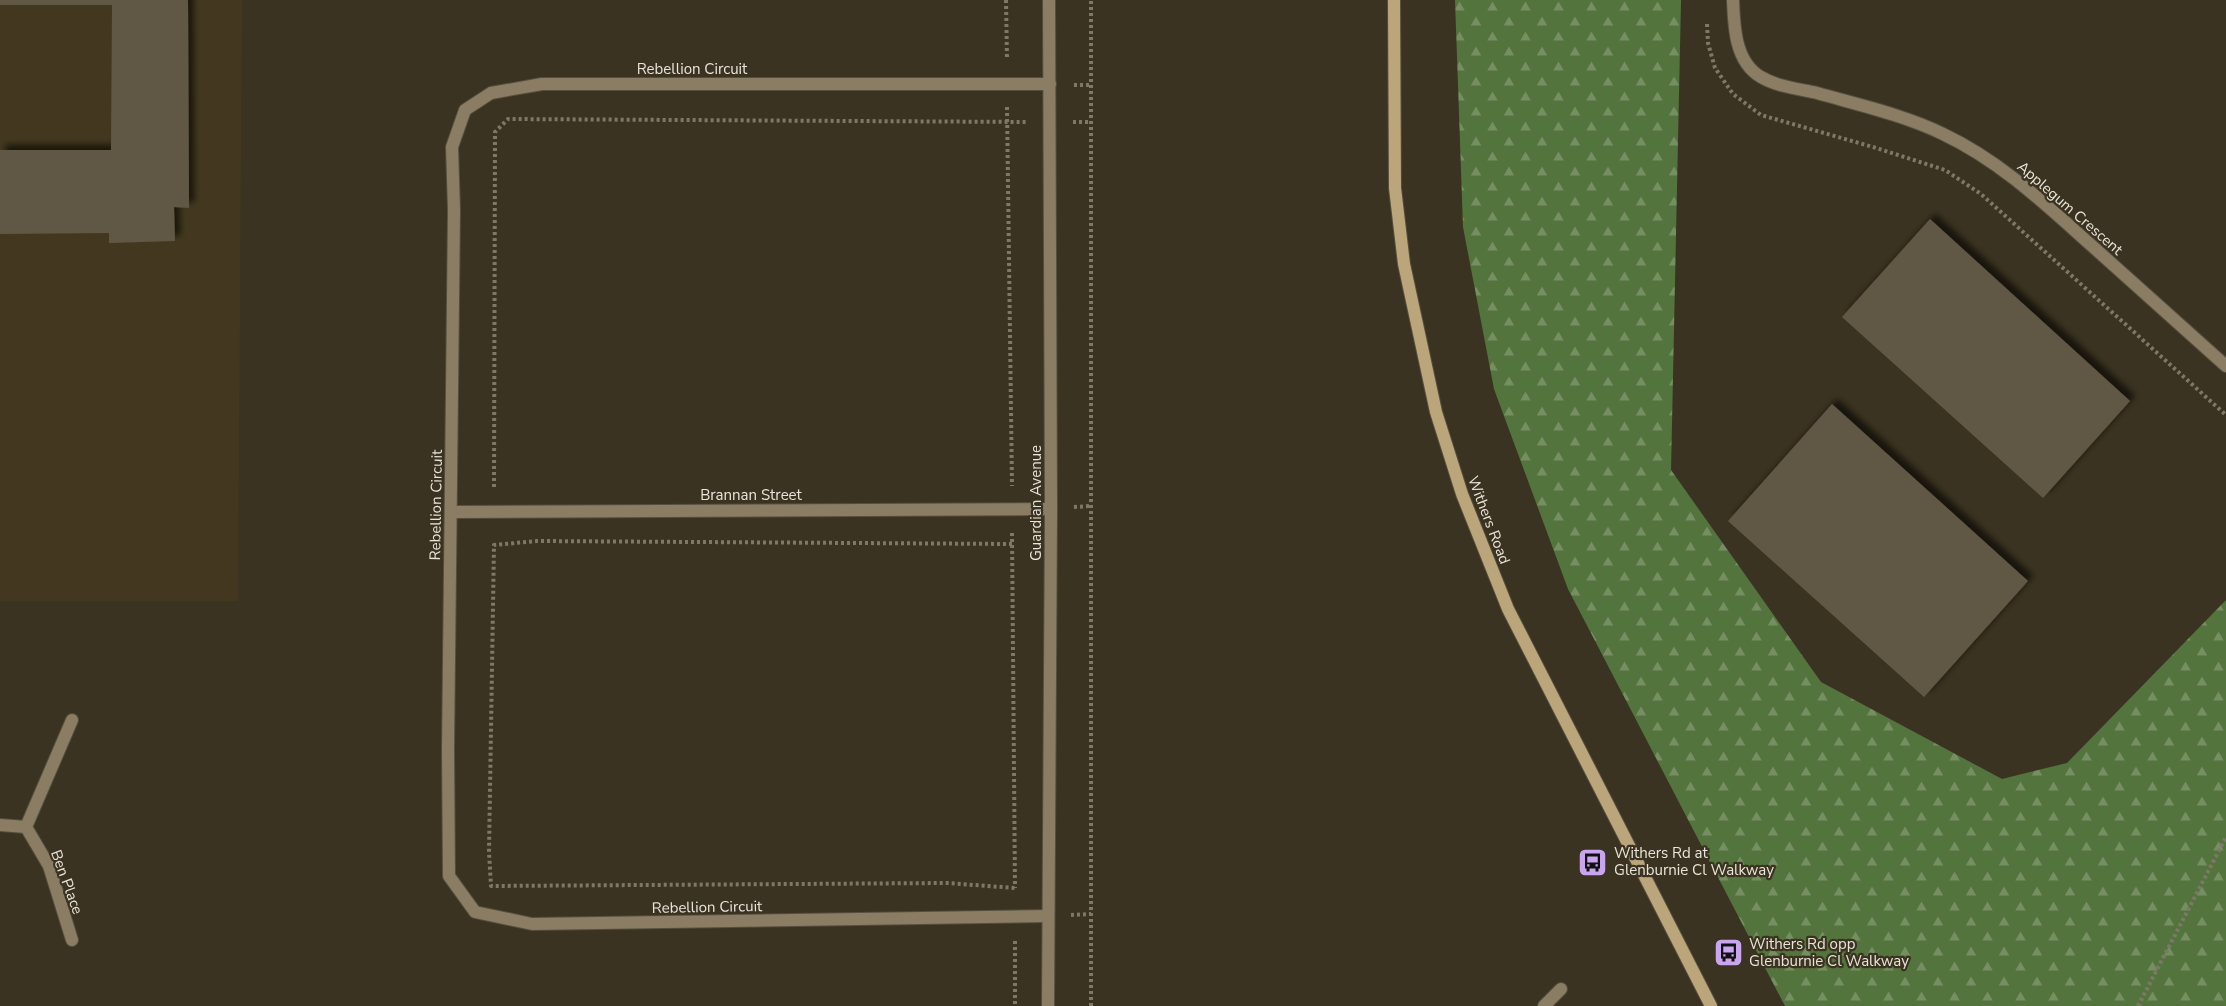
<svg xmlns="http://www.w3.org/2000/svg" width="2226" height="1006" font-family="'Nunito Sans',sans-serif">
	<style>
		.built { fill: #43381f }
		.forest { fill: url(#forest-firs) }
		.building { fill: #615845; filter: url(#shadow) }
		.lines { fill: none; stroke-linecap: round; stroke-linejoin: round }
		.service-casing { stroke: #574f3e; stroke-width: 14 }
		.minor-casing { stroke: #574f3e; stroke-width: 14 }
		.secondary-casing { stroke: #574f3e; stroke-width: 14 }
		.path { stroke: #7f7869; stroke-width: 4; stroke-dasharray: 3 3; stroke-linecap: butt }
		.service { stroke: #8a7d63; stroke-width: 12 }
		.minor { stroke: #8a7d63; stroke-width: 12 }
		.secondary { stroke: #bba67c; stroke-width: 12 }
		.labels { text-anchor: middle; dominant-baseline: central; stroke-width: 4.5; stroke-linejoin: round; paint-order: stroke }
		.street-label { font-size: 15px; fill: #e9e4d9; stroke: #3b3321 }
		.poi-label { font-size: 15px; fill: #e9e4d9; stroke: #3b3321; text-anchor: start }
	</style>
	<defs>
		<pattern id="forest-firs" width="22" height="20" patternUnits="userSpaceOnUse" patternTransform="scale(1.5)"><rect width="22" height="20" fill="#54743d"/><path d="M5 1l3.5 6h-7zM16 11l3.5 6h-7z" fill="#758e62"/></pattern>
		<filter id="shadow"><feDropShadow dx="5.5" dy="-5.5" stdDeviation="3" flood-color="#0009"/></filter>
	</defs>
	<rect width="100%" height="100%" fill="#3b3321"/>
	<!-- built -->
	<polygon class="built" points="0,0 242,0 238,601 0,601"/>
	<!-- forest -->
	<polygon class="forest" points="1455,0 1681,0 1671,470 1821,682 2002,779 2067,763 2226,600 2226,1006 1785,1006 1568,589 1494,389 1463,227"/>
	<!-- building -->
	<g class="building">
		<polygon points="0,0 188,0 189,208 174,207 175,241 109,243 109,233 0,234 0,150 111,150 112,5 0,5"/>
		<polygon points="1930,219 2130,401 2043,498 1842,317"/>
		<polygon points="1832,404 2028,581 1924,697 1728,521"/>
	</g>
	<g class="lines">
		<defs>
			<polyline id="service" points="72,720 26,827 49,866 72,940"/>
			<g id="minor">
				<path d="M1733,0C1734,27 1735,62 1761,77C1778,87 1799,89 1817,93C1859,105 1904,115 1943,134C2000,161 2044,203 2091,245C2136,285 2181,326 2226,366"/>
				<polyline points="451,512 1051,509"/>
				<polyline points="0,825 26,827"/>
				<polyline points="1047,916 532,924 475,912 449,876 448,750 454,210 452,147 465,110 491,93 542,84 1050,84"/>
				<polyline points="1048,1006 1051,509 1049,0"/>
				<polyline points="1544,1006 1561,989"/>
			</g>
			<polyline id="secondary" points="1394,0 1395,188 1404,264 1436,412 1462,494 1508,609 1711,1006"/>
		</defs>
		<!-- service casing -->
		<use href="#service" class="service-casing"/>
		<!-- minor casing -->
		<use href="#minor" class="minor-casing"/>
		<!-- secondary casing -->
		<use href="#secondary" class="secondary-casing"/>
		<!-- path -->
		<g class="path">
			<polyline points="1006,0 1007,60"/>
			<polyline points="1707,24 1708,43 1715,68 1733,94 1761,115 1873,147 1945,170 1981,194 2226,415"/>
			<polyline points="1074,85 1091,85"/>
			<polyline points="1007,107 1012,486"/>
			<polyline points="1073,122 1091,122"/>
			<polyline points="494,487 495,132 508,119 1026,122"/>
			<polyline points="1074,507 1091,506"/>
			<polyline points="1012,533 1015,888"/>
			<polyline points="1012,544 537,541 494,545 489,852 491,886 947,883 1015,888"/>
			<polyline points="1071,915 1091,914"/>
			<polyline points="1015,941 1015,1006"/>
			<polyline points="1091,1006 1091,0"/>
			<polyline points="2138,1006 2226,837"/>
		</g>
		<!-- service -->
		<use href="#service" class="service"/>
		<!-- minor -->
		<use href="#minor" class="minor"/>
		<!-- secondary -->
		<use href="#secondary" class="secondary"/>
	</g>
	<!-- icons -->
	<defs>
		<symbol id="bus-square" viewBox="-11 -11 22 22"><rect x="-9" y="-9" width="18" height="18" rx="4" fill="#c8a5ee" stroke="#3b3321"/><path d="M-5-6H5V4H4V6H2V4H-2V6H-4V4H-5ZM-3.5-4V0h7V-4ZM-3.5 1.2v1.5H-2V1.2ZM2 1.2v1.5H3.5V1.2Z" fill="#111"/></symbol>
	</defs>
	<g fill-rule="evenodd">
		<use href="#bus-square" x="1576" y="846" width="33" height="33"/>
		<use href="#bus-square" x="1712" y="936" width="33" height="33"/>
	</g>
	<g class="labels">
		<!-- street labels -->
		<g class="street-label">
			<text x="692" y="69">Rebellion Circuit</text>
			<text transform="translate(2070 208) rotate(41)">Applegum Crescent</text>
			<text x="751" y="495">Brannan Street</text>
			<text transform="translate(1036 503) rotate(-90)">Guardian Avenue</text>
			<text transform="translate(436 505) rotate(-89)">Rebellion Circuit</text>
			<text transform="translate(1489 520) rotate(69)">Withers Road</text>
			<text transform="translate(67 882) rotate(70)">Ben Place</text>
			<text transform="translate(707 907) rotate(-1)">Rebellion Circuit</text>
		</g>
		<!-- poi labels -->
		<g class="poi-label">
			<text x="1614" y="853">Withers Rd at<tspan x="1614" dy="17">Glenburnie Cl Walkway</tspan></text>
			<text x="1749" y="944">Withers Rd opp<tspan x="1749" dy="17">Glenburnie Cl Walkway</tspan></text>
		</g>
	</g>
</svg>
